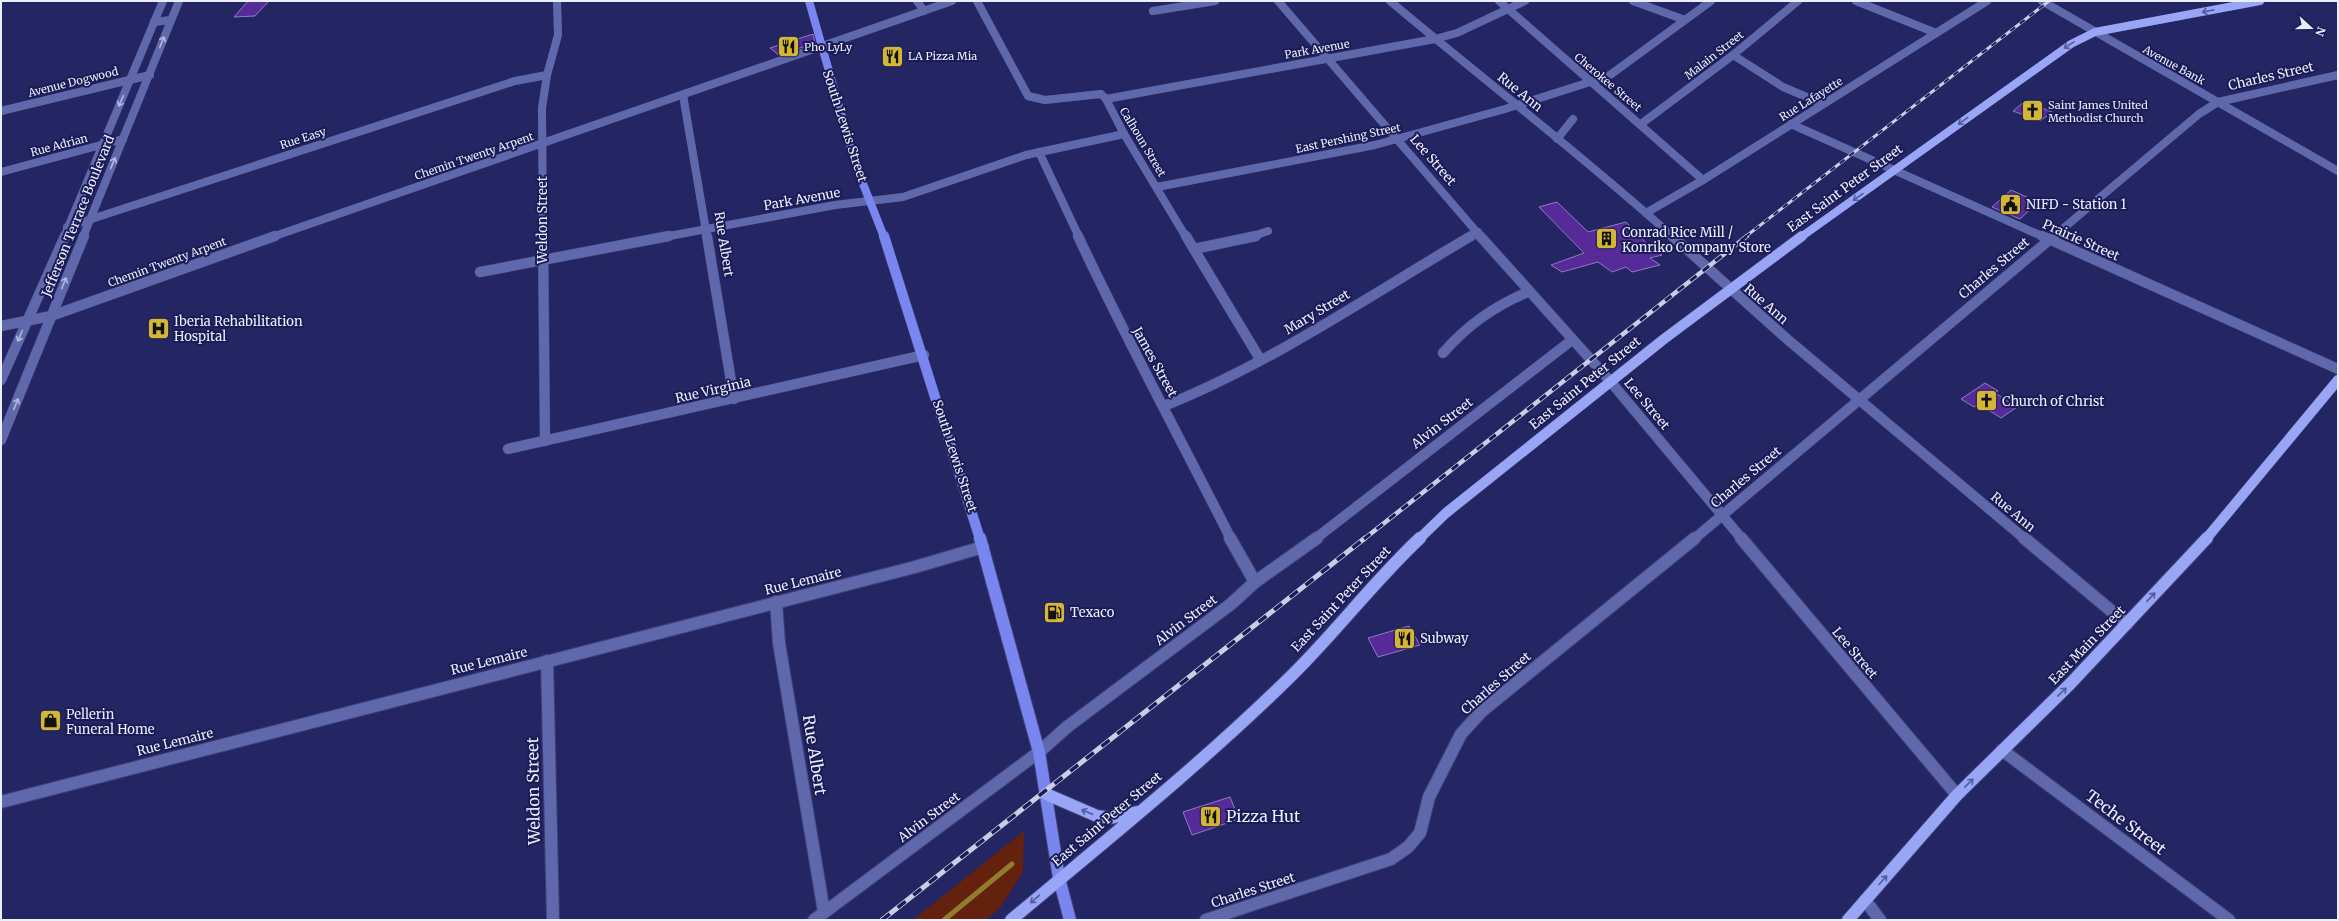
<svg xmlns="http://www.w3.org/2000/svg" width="2339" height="921" font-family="Merriweather,serif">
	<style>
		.green { fill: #64210d }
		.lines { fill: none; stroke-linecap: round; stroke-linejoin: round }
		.stream { stroke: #907d2d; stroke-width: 5 }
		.building { fill: #562a98; stroke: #8f7cc1 }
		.minor-far2-casing { stroke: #3f4278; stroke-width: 8 }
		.minor-far1-casing { stroke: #3f4278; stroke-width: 11 }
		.minor-casing { stroke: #3f4278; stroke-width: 14 }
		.tertiary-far1-casing { stroke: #3f4278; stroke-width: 8 }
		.tertiary-casing { stroke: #3f4278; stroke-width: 11 }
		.secondary-far2-casing { stroke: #3f4278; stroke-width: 8 }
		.secondary-far1-casing { stroke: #3f4278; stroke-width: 11 }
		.secondary-casing { stroke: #3f4278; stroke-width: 14 }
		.primary-far2-casing { stroke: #3f4278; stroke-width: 8 }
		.primary-far1-casing { stroke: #3f4278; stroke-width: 11 }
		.primary-casing { stroke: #3f4278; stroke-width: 14 }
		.minor-far2 { stroke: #5f68aa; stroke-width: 8 }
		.minor-far1 { stroke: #5f68aa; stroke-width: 10 }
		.minor { stroke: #5f68aa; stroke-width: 12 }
		.tertiary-far1 { stroke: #5f68aa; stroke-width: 8 }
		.tertiary { stroke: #5f68aa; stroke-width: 10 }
		.secondary-far2 { stroke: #7986ef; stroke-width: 8 }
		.secondary-far1 { stroke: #7986ef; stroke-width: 10 }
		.secondary { stroke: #7986ef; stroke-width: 12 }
		.primary-far2 { stroke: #99a6f6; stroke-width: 8 }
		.primary-far1 { stroke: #99a6f6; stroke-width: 10 }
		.primary { stroke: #99a6f6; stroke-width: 12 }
		.rail-far2-casing { stroke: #cacde3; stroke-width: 3 }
		.rail-far1-casing { stroke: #cacde3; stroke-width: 4.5 }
		.rail-casing { stroke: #cacde3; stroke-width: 5 }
		.rail-far2 { stroke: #1b1b56; stroke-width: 2; stroke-dasharray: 6; stroke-linecap: butt }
		.rail-far1 { stroke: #1b1b56; stroke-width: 3; stroke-dasharray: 8; stroke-linecap: butt }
		.rail { stroke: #1b1b56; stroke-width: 3.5; stroke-dasharray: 10; stroke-linecap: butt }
		.oneway { stroke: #545a9e }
		.oneway2 { stroke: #b3b8dc }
		.labels { text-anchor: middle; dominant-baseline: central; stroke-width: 4; stroke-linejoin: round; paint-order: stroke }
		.far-poi-label { font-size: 11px; fill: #ebeefd; stroke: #1b1b56; text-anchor: start }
		.far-street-label { font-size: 11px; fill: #ebeefd; stroke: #1b1b56 }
		.street-label { font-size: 13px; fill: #ebeefd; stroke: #1b1b56 }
		.poi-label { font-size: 13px; fill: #ebeefd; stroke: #1b1b56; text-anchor: start }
		.near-street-label { font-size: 16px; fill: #ebeefd; stroke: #1b1b56 }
		.near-poi-label { font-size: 16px; fill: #ebeefd; stroke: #1b1b56; text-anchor: start }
	</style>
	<rect width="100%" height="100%" fill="#232662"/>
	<!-- green -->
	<polygon class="green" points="1024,831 1023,872 1000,908 986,920 913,920"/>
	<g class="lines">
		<!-- stream -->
		<polyline class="stream" points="944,920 1012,864"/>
	</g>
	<!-- building -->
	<g class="building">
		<polygon points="248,1 269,1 255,16 234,17"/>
		<polygon points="813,34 815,43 779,55 770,48"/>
		<polygon points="2025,101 2052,112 2040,121 2013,111"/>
		<polygon points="2011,190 2038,202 2020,219 1992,207"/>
		<polygon points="1557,202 1588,232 1626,222 1648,245 1662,255 1650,258 1660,265 1632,272 1626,267 1612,272 1598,262 1562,272 1551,265 1584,253 1539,207"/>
		<polygon points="1985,383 1998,391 1995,393 2017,407 2001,418 1979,404 1974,407 1961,399"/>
		<polygon points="1409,626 1420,645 1378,657 1368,638"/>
		<polygon points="1230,797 1239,819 1192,835 1183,812"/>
	</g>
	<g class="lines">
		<defs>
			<g id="minor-far2">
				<polyline points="917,1 924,11"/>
				<polyline points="977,1 1028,96 1045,100 1101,94 1106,99 1124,134 1186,237"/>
				<polyline points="1278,1 1481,237"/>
				<path d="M1390,1C1484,80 1582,155 1673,237"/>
				<polyline points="1499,1 1703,180"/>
				<polyline points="1633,1 1685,20"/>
				<polyline points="1856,1 1936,33"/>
				<polyline points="2042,1 2338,171"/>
				<polyline points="1153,11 1215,1"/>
				<polyline points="154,22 171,20"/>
				<polyline points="1733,55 1783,87 1823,104"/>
				<polyline points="683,95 707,237"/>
				<polyline points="1106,99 1435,39 1457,33 1525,1"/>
				<polyline points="1,111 150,75"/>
				<polyline points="1641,124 1733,55 1798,1"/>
				<polyline points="1791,124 2044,237"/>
				<polyline points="1557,139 1573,119"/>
				<polyline points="1039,152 1079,237"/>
				<polyline points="1,172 123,139"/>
				<polyline points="1157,187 1375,145 1505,109 1590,82 1610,75 1711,1"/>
				<polyline points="1646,213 1703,180 1987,1"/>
				<polyline points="67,227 515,81 547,75"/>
				<polyline points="272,237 952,1"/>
				<polyline points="543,237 542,108 547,75 558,35 557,1"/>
				<polyline points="664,237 835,205 903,197 1026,155 1124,134"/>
				<polyline points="1251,237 1268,231"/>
				<polyline points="1469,237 1478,232"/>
				<polyline points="2053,237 2199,114 2218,102 2338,75"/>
			</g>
			<g id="minor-far1">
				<polyline points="543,236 545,441"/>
				<polyline points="707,236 734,399"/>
				<path d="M1078,236C1126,339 1180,438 1231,539"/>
				<polyline points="1186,236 1260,359"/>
				<polyline points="1480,236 1610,381 1742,539"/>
				<polyline points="1672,236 1787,339 2025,539"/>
				<polyline points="2042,236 2338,369"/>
				<polyline points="1194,249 1256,236"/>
				<polyline points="480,272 669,236"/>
				<polyline points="1,326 51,316 275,236"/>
				<path d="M1443,353C1467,325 1494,306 1528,292"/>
				<path d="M1164,406C1270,364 1372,294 1471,236"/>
				<polyline points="508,449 924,355"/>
				<polyline points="1315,539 1572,340"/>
				<polyline points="1694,539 2054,236"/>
			</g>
			<g id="minor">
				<polyline points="1230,538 1255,582"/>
				<polyline points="1741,538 1957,795"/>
				<polyline points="2024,538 2127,624"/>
				<polyline points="776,602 779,643 824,912"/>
				<polyline points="547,661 553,920"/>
				<polyline points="2002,750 2229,920"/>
				<polyline points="1,802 915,567 983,547"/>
				<polyline points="1865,900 1880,920"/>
				<polyline points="814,920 1039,752 1067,727 1231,604 1255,582 1317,538"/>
				<polyline points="1206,920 1391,859 1408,847 1420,833 1429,797 1461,734 1482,711 1695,538"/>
			</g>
			<g id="tertiary-far1">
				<polyline points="64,237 163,1"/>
				<polyline points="83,237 179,1"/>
			</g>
			<g id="tertiary">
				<polyline points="1,380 65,236"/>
				<polyline points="1,440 84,236"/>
			</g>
			<polyline id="secondary-far2" points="809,1 856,166 884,237"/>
			<polyline id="secondary-far1" points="884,236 980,539"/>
			<polyline id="secondary" points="980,538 1039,752 1059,878 1070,920"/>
			<polyline id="primary-far2" points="1801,237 2071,44 2095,32 2260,1"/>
			<g id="primary-far1">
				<polyline points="1419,539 1446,513 1664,339 1802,236"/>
				<polyline points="2206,539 2338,380"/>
			</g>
			<g id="primary">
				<polyline points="1046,794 1097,816 1111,818 1137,812"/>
				<path d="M1011,920C1104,842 1199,766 1286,681C1333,636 1372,583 1420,538"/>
				<polyline points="1848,920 1957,795 2070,684 2207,538"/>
			</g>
		</defs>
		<!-- minor-far2 casing -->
		<use href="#minor-far2" class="minor-far2-casing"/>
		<!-- minor-far1 casing -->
		<use href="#minor-far1" class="minor-far1-casing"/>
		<!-- minor casing -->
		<use href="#minor" class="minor-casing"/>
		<!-- tertiary-far1 casing -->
		<use href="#tertiary-far1" class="tertiary-far1-casing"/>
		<!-- tertiary casing -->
		<use href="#tertiary" class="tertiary-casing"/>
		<!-- secondary-far2 casing -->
		<use href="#secondary-far2" class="secondary-far2-casing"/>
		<!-- secondary-far1 casing -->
		<use href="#secondary-far1" class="secondary-far1-casing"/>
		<!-- secondary casing -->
		<use href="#secondary" class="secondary-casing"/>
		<!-- primary-far2 casing -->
		<use href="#primary-far2" class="primary-far2-casing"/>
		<!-- primary-far1 casing -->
		<use href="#primary-far1" class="primary-far1-casing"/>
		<!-- primary casing -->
		<use href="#primary" class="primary-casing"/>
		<!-- minor-far2 -->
		<use href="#minor-far2" class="minor-far2"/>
		<!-- minor-far1 -->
		<use href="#minor-far1" class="minor-far1"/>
		<!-- minor -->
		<use href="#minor" class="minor"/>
		<!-- tertiary-far1 -->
		<use href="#tertiary-far1" class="tertiary-far1"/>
		<!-- tertiary -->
		<use href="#tertiary" class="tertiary"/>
		<!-- secondary-far2 -->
		<use href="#secondary-far2" class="secondary-far2"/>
		<!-- secondary-far1 -->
		<use href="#secondary-far1" class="secondary-far1"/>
		<!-- secondary -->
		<use href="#secondary" class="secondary"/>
		<!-- primary-far2 -->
		<use href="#primary-far2" class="primary-far2"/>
		<!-- primary-far1 -->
		<use href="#primary-far1" class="primary-far1"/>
		<!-- primary -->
		<use href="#primary" class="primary"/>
		<defs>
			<polyline id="rail-far2" points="1745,237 2049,1"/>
			<polyline id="rail-far1" points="1364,539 1747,236"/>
			<polyline id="rail" points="882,920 1365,538"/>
		</defs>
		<!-- rail-far2 casing -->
		<use href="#rail-far2" class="rail-far2-casing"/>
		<!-- rail-far1 casing -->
		<use href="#rail-far1" class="rail-far1-casing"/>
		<!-- rail casing -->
		<use href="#rail" class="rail-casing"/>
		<!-- rail-far2 -->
		<use href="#rail-far2" class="rail-far2"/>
		<!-- rail-far1 -->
		<use href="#rail-far1" class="rail-far1"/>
		<!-- rail -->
		<use href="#rail" class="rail"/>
	</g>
	<!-- one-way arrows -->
	<defs><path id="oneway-shaft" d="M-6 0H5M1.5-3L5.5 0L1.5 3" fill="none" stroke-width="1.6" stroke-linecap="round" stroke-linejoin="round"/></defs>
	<g class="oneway">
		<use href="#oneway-shaft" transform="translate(2208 11) rotate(169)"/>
		<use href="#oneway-shaft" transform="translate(2069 45) rotate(148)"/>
		<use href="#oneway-shaft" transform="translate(1963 121) rotate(144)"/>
		<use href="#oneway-shaft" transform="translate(1858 197) rotate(145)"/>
		<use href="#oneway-shaft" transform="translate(2151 597) rotate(-47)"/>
		<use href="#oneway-shaft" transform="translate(2062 692) rotate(-44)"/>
		<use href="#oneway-shaft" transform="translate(1969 783) rotate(-44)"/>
		<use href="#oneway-shaft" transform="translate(1087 812) rotate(-157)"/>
		<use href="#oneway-shaft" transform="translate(1883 880) rotate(-48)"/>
		<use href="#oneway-shaft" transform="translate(1035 899) rotate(139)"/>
	</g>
	<g class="oneway2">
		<use href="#oneway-shaft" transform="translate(162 42) rotate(-68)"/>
		<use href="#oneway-shaft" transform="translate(121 101) rotate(114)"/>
		<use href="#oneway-shaft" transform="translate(113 163) rotate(-68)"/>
		<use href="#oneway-shaft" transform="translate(64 283) rotate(-68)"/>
		<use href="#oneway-shaft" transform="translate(20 336) rotate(113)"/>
		<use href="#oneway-shaft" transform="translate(16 404) rotate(-68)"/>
	</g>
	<!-- icons -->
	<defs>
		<symbol id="restaurant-square" viewBox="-11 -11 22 22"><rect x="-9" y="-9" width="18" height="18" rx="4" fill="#d3b635" stroke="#1b1b56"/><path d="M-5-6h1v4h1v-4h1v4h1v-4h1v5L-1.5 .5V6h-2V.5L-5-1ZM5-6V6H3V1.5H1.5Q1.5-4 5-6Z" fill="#111"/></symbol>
		<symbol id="church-square" viewBox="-11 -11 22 22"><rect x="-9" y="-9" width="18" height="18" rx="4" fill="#d3b635" stroke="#1b1b56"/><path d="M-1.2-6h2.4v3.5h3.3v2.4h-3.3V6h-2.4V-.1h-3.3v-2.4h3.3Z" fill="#111"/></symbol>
		<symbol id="civic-square" viewBox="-11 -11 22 22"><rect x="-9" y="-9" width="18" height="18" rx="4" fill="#d3b635" stroke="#1b1b56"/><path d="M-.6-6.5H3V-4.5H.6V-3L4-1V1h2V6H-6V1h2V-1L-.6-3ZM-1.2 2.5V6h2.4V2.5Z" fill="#111"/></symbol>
		<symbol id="building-square" viewBox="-11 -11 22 22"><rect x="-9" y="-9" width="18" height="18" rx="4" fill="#d3b635" stroke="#1b1b56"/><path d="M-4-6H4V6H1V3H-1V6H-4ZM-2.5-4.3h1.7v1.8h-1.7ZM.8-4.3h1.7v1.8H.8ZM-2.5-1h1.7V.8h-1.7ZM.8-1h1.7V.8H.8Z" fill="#111"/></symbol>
		<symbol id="hospital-square" viewBox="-11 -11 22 22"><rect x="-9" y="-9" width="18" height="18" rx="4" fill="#d3b635" stroke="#1b1b56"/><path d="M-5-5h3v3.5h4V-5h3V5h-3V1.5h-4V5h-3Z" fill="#111"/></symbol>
		<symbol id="fuel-square" viewBox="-11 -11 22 22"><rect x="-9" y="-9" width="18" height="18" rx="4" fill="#d3b635" stroke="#1b1b56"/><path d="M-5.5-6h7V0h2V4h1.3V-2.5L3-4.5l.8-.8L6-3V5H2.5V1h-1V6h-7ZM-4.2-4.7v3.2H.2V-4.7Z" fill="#111"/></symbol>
		<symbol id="shop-square" viewBox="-11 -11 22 22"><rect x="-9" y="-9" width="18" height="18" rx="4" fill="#d3b635" stroke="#1b1b56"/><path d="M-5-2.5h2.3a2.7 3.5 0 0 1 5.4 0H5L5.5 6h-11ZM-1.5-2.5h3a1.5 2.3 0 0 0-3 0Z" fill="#111"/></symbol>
	</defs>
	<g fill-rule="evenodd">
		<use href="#restaurant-square" x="776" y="34" width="25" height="25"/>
		<use href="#restaurant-square" x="880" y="44" width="25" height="25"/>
		<use href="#church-square" x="2020" y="98" width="25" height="25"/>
		<use href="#civic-square" x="1998" y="192" width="25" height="25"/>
		<use href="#building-square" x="1594" y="226" width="25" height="25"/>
		<use href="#hospital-square" x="146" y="316" width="25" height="25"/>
		<use href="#church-square" x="1974" y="388" width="25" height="25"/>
		<use href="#fuel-square" x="1042" y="600" width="25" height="25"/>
		<use href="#restaurant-square" x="1392" y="626" width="25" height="25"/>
		<use href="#shop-square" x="38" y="708" width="25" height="25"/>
		<use href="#restaurant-square" x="1198" y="804" width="25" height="25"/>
	</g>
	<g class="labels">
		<!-- far-poi labels -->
		<g class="far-poi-label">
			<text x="804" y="47">Pho LyLy</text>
			<text x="908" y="56">LA Pizza Mia</text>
			<text x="2048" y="105">Saint James United<tspan x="2048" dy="13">Methodist Church</tspan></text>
		</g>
		<!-- far-street labels -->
		<g class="far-street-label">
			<text transform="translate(1317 49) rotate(-10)">Park Avenue</text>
			<text transform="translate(1714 55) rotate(-38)">Malain Street</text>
			<text transform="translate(2174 65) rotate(29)">Avenue Bank</text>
			<text transform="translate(73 82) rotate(-14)">Avenue Dogwood</text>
			<text transform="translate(1608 82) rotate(40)">Cherokee Street</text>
			<text transform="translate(1811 99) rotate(-32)">Rue Lafayette</text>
			<text transform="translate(303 138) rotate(-18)">Rue Easy</text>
			<text transform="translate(1348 138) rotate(-12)">East Pershing Street</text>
			<text transform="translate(1143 142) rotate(59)">Calhoun Street</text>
			<text transform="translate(59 145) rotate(-15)">Rue Adrian</text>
			<text transform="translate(474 156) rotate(-19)">Chemin Twenty Arpent</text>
			<text transform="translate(167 262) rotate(-20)">Chemin Twenty Arpent</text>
		</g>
		<!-- street labels -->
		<g class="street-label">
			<text transform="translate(2271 76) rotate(-13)">Charles Street</text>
			<text transform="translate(1520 92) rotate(39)">Rue Ann</text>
			<text transform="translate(845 126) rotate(72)">South Lewis Street</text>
			<text transform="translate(1433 160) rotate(49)">Lee Street</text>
			<text transform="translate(1845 188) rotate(-36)">East Saint Peter Street</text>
			<text transform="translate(802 199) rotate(-10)">Park Avenue</text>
			<text transform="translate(78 216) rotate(-68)">Jefferson Terrace Boulevard</text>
			<text transform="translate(542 220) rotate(-90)">Weldon Street</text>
			<text transform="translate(2081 240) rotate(24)">Prairie Street</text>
			<text transform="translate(724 244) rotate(81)">Rue Albert</text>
			<text transform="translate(1994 268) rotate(-40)">Charles Street</text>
			<text transform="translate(1766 304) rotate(41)">Rue Ann</text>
			<text transform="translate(1317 312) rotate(-31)">Mary Street</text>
			<text transform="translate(1155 362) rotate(61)">James Street</text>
			<text transform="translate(1585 383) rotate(-39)">East Saint Peter Street</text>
			<text transform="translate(713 390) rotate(-13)">Rue Virginia</text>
			<text transform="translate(1647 404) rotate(50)">Lee Street</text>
			<text transform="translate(1442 423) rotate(-38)">Alvin Street</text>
			<text transform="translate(955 456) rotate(72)">South Lewis Street</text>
			<text transform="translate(1746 477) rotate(-40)">Charles Street</text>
			<text transform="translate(2013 512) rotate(40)">Rue Ann</text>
			<text transform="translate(803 581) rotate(-14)">Rue Lemaire</text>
			<text transform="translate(1341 599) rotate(-47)">East Saint Peter Street</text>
			<text transform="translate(1186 620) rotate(-37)">Alvin Street</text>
			<text transform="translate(2087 645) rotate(-46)">East Main Street</text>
			<text transform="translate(1855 653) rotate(50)">Lee Street</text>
			<text transform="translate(489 661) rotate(-14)">Rue Lemaire</text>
			<text transform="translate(1496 683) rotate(-41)">Charles Street</text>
			<text transform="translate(175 742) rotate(-14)">Rue Lemaire</text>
			<text transform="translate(929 817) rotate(-37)">Alvin Street</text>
			<text transform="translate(1107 819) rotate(-40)">East Saint Peter Street</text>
			<text transform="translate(1253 890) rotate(-18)">Charles Street</text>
		</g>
		<!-- poi labels -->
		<g class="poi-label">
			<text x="2026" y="204">NIFD - Station 1</text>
			<text x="1622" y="232">Conrad Rice Mill /<tspan x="1622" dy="15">Konriko Company Store</tspan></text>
			<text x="174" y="321">Iberia Rehabilitation<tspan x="174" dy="15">Hospital</tspan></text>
			<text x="2002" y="401">Church of Christ</text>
			<text x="1070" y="612">Texaco</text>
			<text x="1420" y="638">Subway</text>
			<text x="66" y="714">Pellerin<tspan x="66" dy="15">Funeral Home</tspan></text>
		</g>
		<!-- near-street labels -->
		<g class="near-street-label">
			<text transform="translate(815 755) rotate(81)">Rue Albert</text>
			<text transform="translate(533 791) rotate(-91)">Weldon Street</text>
			<text transform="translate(2126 822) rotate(37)">Teche Street</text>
		</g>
		<!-- near-poi labels -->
		<g class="near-poi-label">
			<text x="1226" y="816">Pizza Hut</text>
		</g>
	</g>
	<!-- border -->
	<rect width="2339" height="921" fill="none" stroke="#ebeefd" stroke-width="4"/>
	<!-- north arrow -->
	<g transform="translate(2311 28) rotate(111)" stroke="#1b1b56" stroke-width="3" paint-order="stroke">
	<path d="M0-3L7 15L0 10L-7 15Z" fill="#ebeefd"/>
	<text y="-6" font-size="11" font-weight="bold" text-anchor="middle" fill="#ebeefd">N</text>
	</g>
</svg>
